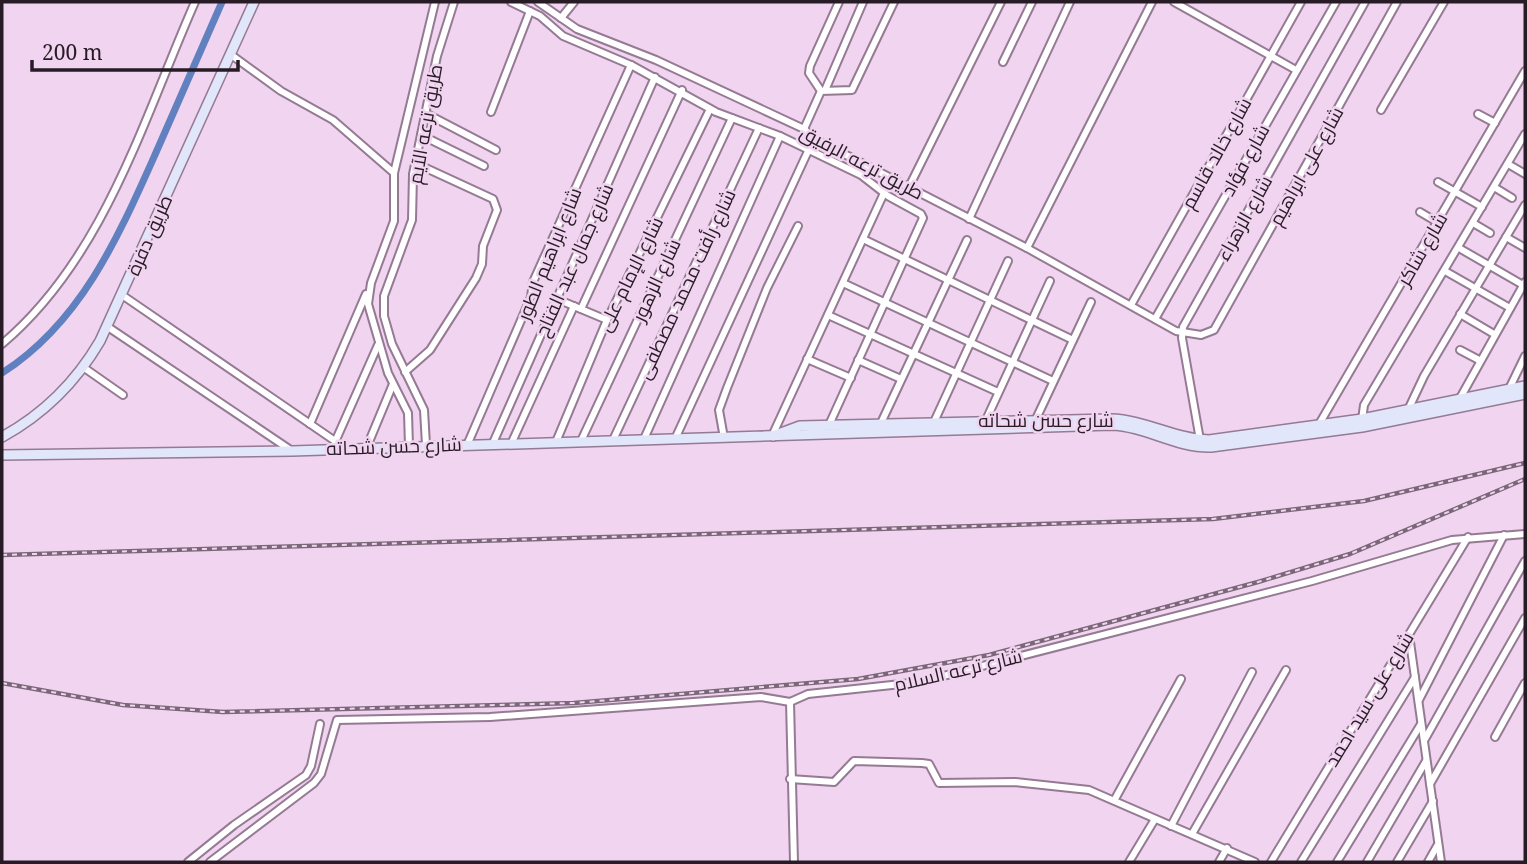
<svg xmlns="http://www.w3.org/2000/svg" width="1527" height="864" font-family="'Noto Serif',Cairo,serif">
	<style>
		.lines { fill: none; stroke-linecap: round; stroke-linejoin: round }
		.canal { stroke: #6180bf; stroke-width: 7 }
		.minor-casing { stroke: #947a93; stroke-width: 10 }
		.secondary-casing { stroke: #947a93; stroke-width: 12 }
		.minor { stroke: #fff; stroke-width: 6 }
		.secondary { stroke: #e2e6fa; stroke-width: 9 }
		.rail-casing { stroke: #7a6879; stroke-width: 4.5 }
		.rail { stroke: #f1d4ef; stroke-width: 2; stroke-dasharray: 5; stroke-linecap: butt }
		.labels { text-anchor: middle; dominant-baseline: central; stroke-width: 5; stroke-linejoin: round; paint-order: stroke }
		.street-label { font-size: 19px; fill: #271c26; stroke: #f1d4ef }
	</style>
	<rect width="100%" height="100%" fill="#f1d4ef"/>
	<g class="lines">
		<!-- canal -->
		<path class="canal" d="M2,373C83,321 120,233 158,148C179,99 201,51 222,2"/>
		<defs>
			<g id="minor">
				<polyline points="511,2 540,16 563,36 631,65 716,112 780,136 861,175 888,196 921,214 923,218 829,425"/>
				<polyline points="538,2 577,29 656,60 804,129 815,139 1027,248 1176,331 1201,335 1214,330 1397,2"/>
				<polyline points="1174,2 1296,70"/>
				<polyline points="561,18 574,2"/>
				<polyline points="230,54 281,91 333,120 394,173"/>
				<polyline points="1003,62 1032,2"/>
				<polyline points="826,88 863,2"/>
				<polyline points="821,91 809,73 810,66 839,2"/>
				<polyline points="1381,110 1444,2"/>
				<polyline points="491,112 530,11"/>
				<polyline points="425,113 496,150"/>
				<polyline points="1478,114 1495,123"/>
				<polyline points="804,129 821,91 852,90 894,2"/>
				<polyline points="421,135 484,166"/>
				<polyline points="1508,164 1525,174"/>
				<polyline points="1438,182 1482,207"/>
				<polyline points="909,187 1001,2"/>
				<polyline points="1494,187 1512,198"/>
				<polyline points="1420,212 1437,222"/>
				<polyline points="969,219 1070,2"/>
				<polyline points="1473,223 1490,233"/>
				<polyline points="1506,237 1525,248"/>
				<polyline points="863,239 1073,340"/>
				<polyline points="1027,248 1152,2"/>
				<polyline points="1459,248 1523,285"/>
				<polyline points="1445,271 1510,308"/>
				<polyline points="843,283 1053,381"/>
				<polyline points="122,295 335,441"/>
				<polyline points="557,299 607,320"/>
				<polyline points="1131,305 1301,2"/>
				<polyline points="581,309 682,90"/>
				<polyline points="1460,314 1494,334"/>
				<polyline points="828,315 998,392"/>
				<polyline points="1155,319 1336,2"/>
				<polyline points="108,327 292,451"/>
				<path d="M2,344C104,258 143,120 195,2"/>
				<polyline points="1460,350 1479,360"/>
				<polyline points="807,359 851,378"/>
				<polyline points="858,360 901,379"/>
				<polyline points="83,367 123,395"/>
				<polyline points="405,372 430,350 476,278 482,264 483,246 497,210 493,199 415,163"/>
				<polyline points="1509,389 1525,356"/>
				<polyline points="1459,400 1525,282"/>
				<polyline points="1408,410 1424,376 1525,205"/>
				<polyline points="1036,419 1091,302"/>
				<polyline points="986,420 1050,281"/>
				<polyline points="1362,420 1364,405 1525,134"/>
				<polyline points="934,422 1008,261"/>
				<polyline points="881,423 967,240"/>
				<polyline points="310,424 366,294"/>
				<polyline points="1318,426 1525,71"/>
				<polyline points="772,436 884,193"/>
				<polyline points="724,438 719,410 727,388 767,288 798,226"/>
				<polyline points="644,439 780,136"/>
				<polyline points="675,439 809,149"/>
				<polyline points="613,440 759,128"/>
				<polyline points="1200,440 1182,338 1183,327 1365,2"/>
				<polyline points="581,441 732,118"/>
				<polyline points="335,442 378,345"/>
				<polyline points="512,442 574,306"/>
				<polyline points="556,442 607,320 710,109"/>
				<polyline points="468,443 531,297 533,282 631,65"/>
				<polyline points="493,443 655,77"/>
				<polyline points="426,445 424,410 392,344 384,316 384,296 412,220 413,174 437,56 454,2"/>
				<polyline points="409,446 408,413 388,373 368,304 371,283 394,221 394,173 435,2"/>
				<polyline points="366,449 393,384"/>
				<polyline points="1409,635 1441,862"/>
				<polyline points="1419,700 1504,535"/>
				<polyline points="790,702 794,862"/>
				<polyline points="1495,737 1525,683"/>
				<polyline points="1425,739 1525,561"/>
				<polyline points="790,779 834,782 854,761 922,763 929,764 939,783 1015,782 1089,790 1255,862"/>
				<polyline points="1430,784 1525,618"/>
				<polyline points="1115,799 1181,679"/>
				<polyline points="1171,826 1252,672"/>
				<polyline points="1192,834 1286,670"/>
				<polyline points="188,862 234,825 306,775 311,766 320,724"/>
				<polyline points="210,862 314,783 321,774 337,720 490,717 761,697 790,702 808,694 920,682 1312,581 1452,540 1525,534"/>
				<polyline points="1129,862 1155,819"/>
				<polyline points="1219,862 1227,848"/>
				<polyline points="1271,862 1468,537"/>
				<polyline points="1301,862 1415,677"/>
				<polyline points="1337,862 1421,724"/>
				<polyline points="1367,862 1426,761"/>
				<polyline points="1397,862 1433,801"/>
				<polyline points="1428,862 1437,846"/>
			</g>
			<g id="secondary">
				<path d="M773,436L800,426L1111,419C1145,420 1175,439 1209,440L1362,419L1525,386"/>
				<path d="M2,437C44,414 76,382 100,341L254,2"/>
				<path d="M2,455L292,451L1111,425C1146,426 1176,448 1211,447L1362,427L1525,394"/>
			</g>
		</defs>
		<!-- minor casing -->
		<use href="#minor" class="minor-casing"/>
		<!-- secondary casing -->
		<use href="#secondary" class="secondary-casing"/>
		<!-- minor -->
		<use href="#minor" class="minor"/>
		<!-- secondary -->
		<use href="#secondary" class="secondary"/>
		<defs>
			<g id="rail">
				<polyline points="2,555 1213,519 1364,501 1525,463"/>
				<polyline points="2,683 123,705 223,712 574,703 858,679 989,655 1258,582 1350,554 1525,479"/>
			</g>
		</defs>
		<!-- rail casing -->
		<use href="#rail" class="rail-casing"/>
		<!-- rail -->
		<use href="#rail" class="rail"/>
	</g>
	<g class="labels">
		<!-- street labels -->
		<g class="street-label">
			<text transform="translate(425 124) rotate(-80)">طريق ترعه الآيم</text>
			<text transform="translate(1216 153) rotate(-61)">شارع خالد قاسم</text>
			<text transform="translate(1245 160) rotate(-61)">شارع فؤاد</text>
			<text transform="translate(862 162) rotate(28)">طريق ترعه الرفيق</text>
			<text transform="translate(1306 166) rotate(-61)">شارع على ابراهيم</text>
			<text transform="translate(1244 218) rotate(-61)">شارع الزهراء</text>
			<text transform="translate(149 235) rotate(-66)">طريق دفرة</text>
			<text transform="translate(1422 249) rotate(-60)">شارع شاكر</text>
			<text transform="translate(549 254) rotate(-68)">شارع ابراهيم الطور</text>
			<text transform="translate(574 260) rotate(-66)">شارع جمال عبد الفتاح</text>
			<text transform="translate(630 274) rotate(-64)">شارع الإمام على</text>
			<text transform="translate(656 280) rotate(-65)">شارع الزهور</text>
			<text transform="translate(686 284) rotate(-65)">شارع رأفت محمد مصطفى</text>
			<text x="1046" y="420">شارع حسن شحاته</text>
			<text transform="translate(394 446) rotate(-2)">شارع حسن شحاته</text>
			<text transform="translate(958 670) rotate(-13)">شارع ترعه السلام</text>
			<text transform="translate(1369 699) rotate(-59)">شارع على سيد احمد</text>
		</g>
	</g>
	<!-- border -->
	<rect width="1527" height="864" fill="none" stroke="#271c26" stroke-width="7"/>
	<!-- scale -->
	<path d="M32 60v10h206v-10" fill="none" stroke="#271c26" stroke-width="3.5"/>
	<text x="42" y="60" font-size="21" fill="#271c26" stroke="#f1d4ef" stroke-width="5" paint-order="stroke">200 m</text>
</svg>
